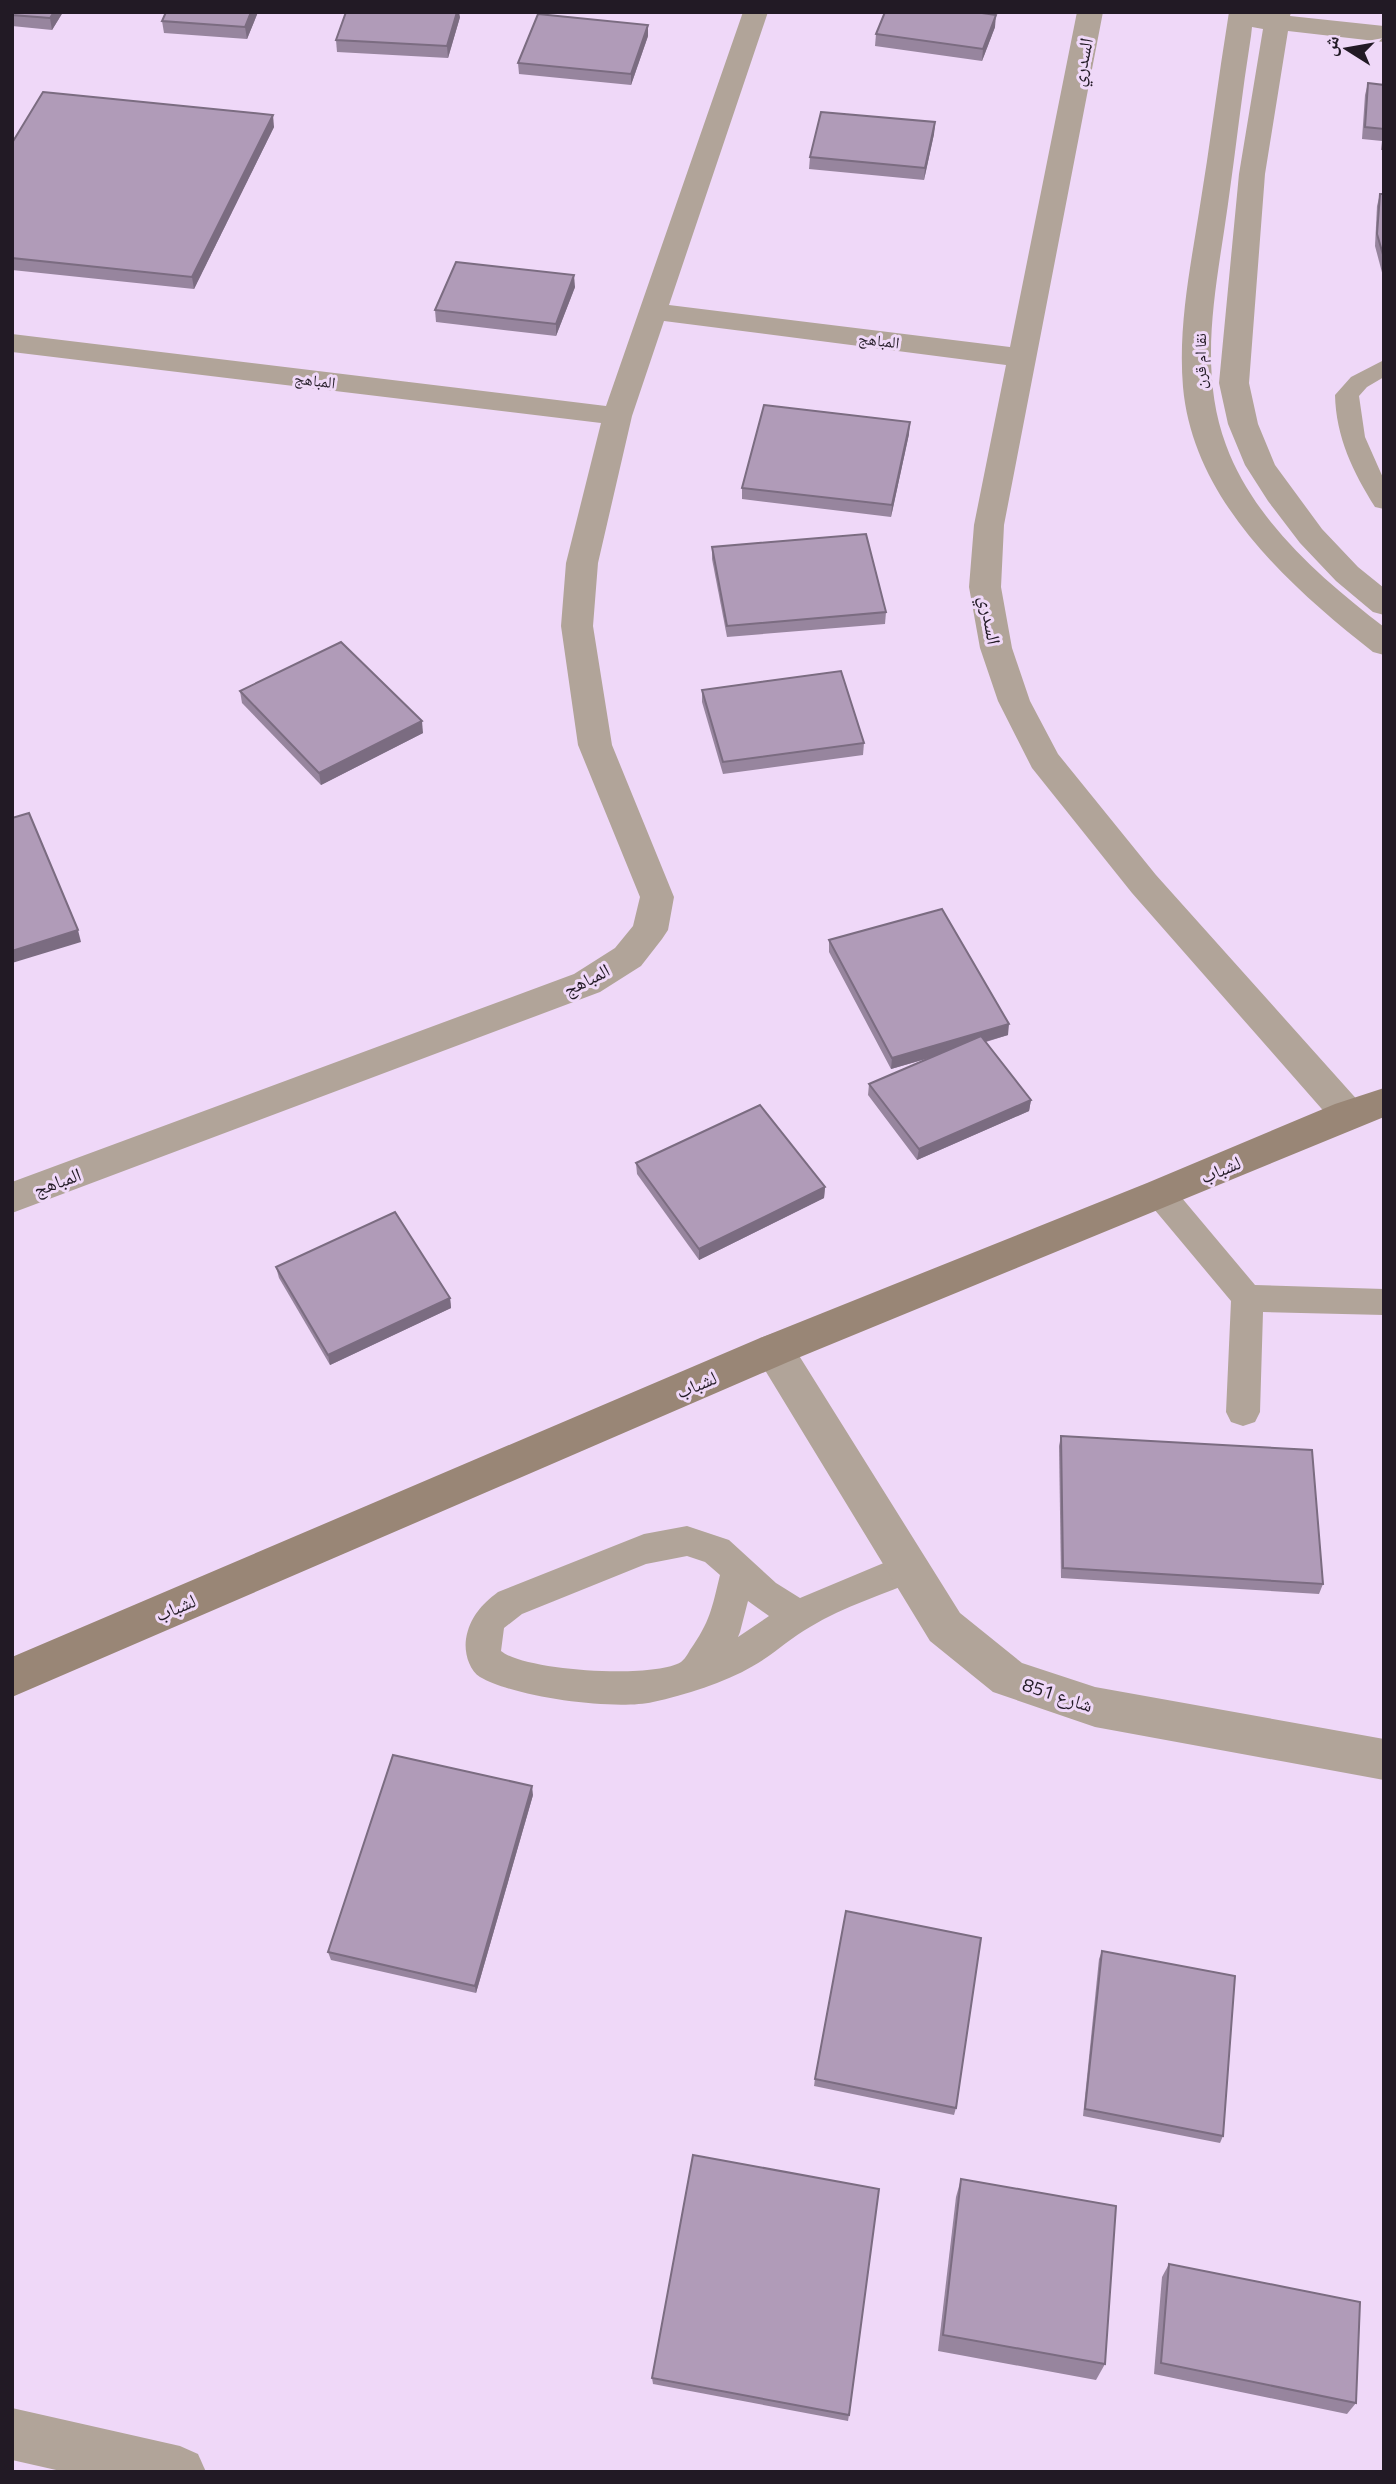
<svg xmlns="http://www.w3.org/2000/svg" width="1396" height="2484" font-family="'Titillium Web','Noto Naskh Arabic',sans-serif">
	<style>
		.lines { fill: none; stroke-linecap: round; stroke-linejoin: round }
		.lane { fill: #b1a499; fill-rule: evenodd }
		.street { fill: #b1a499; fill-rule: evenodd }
		.secondary { fill: #998676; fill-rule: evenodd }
		.wall { fill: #97859e }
		.shaded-wall { fill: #7b6c81 }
		.building { fill: #b09bb8; stroke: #7b6c81; stroke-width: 2 }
		.labels { text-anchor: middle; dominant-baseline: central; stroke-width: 6; stroke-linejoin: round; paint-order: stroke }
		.far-street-label { font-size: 16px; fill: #221a25; stroke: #efd8f8 }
		.street-label { font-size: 19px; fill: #221a25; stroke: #efd8f8 }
	</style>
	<rect width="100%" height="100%" fill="#efd8f8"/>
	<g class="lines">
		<!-- lane -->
		<g class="lane">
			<path d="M1384,360V377L1367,387L1359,396L1365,437L1384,480V509L1375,507C1353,472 1336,437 1335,395L1351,377Z"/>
			<polygon points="1160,1182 1171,1185 1255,1285 1384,1289 1384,1315 1263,1312 1260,1412 1255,1422 1243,1426 1231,1422 1226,1412 1231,1301 1149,1203 1144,1194 1149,1185"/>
			<path d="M687,1526L729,1540L776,1583L800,1598L910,1552L922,1556L927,1567L922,1578C885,1594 844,1606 810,1627C790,1638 773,1655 753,1666C724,1683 685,1695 653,1702C614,1711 514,1697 480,1677C469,1670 464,1652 466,1639C470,1617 481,1605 498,1592L644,1534ZM687,1556L705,1562L720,1575C712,1608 710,1622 690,1650C688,1654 684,1660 681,1662C653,1679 525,1671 501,1651L504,1628L522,1614L646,1564ZM748,1601L769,1616L738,1637L740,1632Z"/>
		</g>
		<!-- street -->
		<g class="street">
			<polygon points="743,12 768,12 669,305 1010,347 1077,12 1103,12 1004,525 1001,587 1012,648 1030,701 1058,754 1156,875 1361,1104 1367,1114 1361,1124 1348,1128 1335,1124 1132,893 1032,768 998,701 980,648 969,587 974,525 1006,365 664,321 632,416 598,563 593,626 612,745 674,897 668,930 662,939 641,966 600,992 12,1213 12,1182 574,974 615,948 633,926 640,897 578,745 561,626 566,563 601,423 12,352 12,334 606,406"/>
			<path d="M1229,12H1291L1290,16L1384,26V42L1288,31L1265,174L1249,383L1258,424L1275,465L1322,529L1358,567L1384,588V615L1373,612L1336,581L1300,543L1268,501L1245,465L1228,424L1219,383L1239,174L1263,29L1252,27L1251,36C1242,92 1236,148 1228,204C1217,284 1197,367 1226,445C1254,521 1322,579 1384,627V655L1373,652C1289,586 1193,500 1183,387C1178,328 1190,269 1199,212C1210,146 1218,79 1229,12Z"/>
			<polygon points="774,1333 788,1338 960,1613 1022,1663 1095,1687 1384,1739 1384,1780 1095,1727 993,1692 930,1641 760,1362 754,1350 760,1338"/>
			<polygon points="12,2408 180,2446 198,2454 206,2472 65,2472 12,2460"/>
		</g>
		<!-- secondary -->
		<polygon class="secondary" points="1384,1088 1384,1117 788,1362 12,1697 12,1657 760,1338 1147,1183 1335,1104"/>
	</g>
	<!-- wall -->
	<g class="wall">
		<polygon points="12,12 63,12 52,30 12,26"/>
		<polygon points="166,12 258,12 247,39 164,33 162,21"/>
		<polygon points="460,17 448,58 337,52 336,40"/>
		<polygon points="995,27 982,61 875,46 876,34"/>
		<polygon points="648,36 631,85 519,74 518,63"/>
		<polygon points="1368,83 1384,85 1384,150 1381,150 1382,141 1362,139 1365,95"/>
		<polygon points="935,122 934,134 924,180 809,169 810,157"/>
		<polygon points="274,127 194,289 12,270 12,143"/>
		<polygon points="1380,194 1384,194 1384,280 1375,246 1377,206"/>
		<polygon points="575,287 556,336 436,322 435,310"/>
		<polygon points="909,434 891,517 742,499 742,488"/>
		<polygon points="712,547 886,612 885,624 727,637 712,559"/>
		<polygon points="702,690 864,743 863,755 723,774 702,702"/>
		<polygon points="240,691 423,733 321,785 242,703"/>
		<polygon points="829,940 1008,1035 986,1042 1031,1100 1029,1111 917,1160 868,1095 869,1084 929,1058 891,1069 829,952"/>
		<polygon points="636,1163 825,1187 824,1198 699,1260 637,1174"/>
		<polygon points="276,1267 450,1298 451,1308 330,1365 279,1278"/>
		<polygon points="1061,1436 1323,1584 1319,1594 1061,1578 1059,1446"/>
		<polygon points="533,1795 476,1993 331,1960 328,1952"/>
		<polygon points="1102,1951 1223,2136 1220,2143 1083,2116 1099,1959"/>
		<polygon points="815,2079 956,2108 954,2115 814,2086"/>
		<polygon points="961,2179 1105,2364 1096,2380 938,2351 956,2197"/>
		<polygon points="1169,2264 1356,2403 1347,2414 1154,2374 1162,2277"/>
		<polygon points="652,2378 849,2415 848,2421 653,2384"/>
	</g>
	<!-- shaded-wall -->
	<g class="shaded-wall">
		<polygon points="54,12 63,12 52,30 50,18"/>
		<polygon points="251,12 258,12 247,39 245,27"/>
		<polygon points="457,12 459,12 460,17 448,58 447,46"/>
		<polygon points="996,15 995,27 982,61 983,49"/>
		<polygon points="648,25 648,36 631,85 631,74"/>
		<polygon points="273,115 274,127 194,289 192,277"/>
		<polygon points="935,122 934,134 924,180 925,168"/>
		<polygon points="574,275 575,287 556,336 556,324"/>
		<polygon points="910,422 909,434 891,517 892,505"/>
		<polygon points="422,721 423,733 321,785 319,773"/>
		<polygon points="78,930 81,942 12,963 12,951"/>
		<polygon points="1009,1024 1008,1035 891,1069 892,1058"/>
		<polygon points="1031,1100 1029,1111 917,1160 919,1149"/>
		<polygon points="825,1187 824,1198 699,1260 699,1249"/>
		<polygon points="450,1298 451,1308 330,1365 328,1355"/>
		<polygon points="532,1786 533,1795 476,1993 475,1986"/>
	</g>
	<!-- building -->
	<g class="building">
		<polygon points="12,12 54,12 50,18 12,15"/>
		<polygon points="166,12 251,12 245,27 162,21"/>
		<polygon points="346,12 457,12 447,46 336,40"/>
		<polygon points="885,12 975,12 996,15 983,49 876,34"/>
		<polygon points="538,14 648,25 631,74 518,63"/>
		<polygon points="1368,83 1384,85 1384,129 1365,127"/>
		<polygon points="43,92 273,115 192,277 12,258 12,143"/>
		<polygon points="821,112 935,122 925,168 810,157"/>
		<polygon points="1380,194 1384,194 1384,258 1377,234"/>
		<polygon points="456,262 574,275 556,324 435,310"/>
		<polygon points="764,405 910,422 892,505 742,488"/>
		<polygon points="866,534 886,612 727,626 712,547"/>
		<polygon points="341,642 422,721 319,773 240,691"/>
		<polygon points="841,671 864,743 723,762 702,690"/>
		<polygon points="29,813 78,930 12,951 12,818"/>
		<polygon points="942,909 1009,1024 892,1058 829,940"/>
		<polygon points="981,1036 1031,1100 919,1149 869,1084"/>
		<polygon points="760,1105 825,1187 699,1249 636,1163"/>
		<polygon points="395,1212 450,1298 328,1355 276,1267"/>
		<polygon points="1061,1436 1312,1450 1323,1584 1063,1568"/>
		<polygon points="393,1755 532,1786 475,1986 328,1952"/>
		<polygon points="846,1911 981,1938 956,2108 815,2079"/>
		<polygon points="1102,1951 1235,1976 1223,2136 1085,2109"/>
		<polygon points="693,2155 879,2189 849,2415 652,2378"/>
		<polygon points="961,2179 1116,2206 1105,2364 943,2335"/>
		<polygon points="1169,2264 1360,2302 1356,2403 1161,2363"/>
	</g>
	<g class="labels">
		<!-- far-street labels -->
		<g class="far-street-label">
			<text transform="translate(879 340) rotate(7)">المباهج</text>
			<text transform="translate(1200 361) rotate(-90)">نقا ام قرن</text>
			<text transform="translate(315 380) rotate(7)">المباهج</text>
		</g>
		<!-- street labels -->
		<g class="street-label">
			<text transform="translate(1081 62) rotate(-79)">السدري</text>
			<text transform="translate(991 620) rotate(80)">السدري</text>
			<text transform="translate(586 979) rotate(-27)">المباهج</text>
			<text transform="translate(1220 1169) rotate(-23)">لشباب</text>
			<text transform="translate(57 1181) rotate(-20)">المباهج</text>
			<text transform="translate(696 1384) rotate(-23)">لشباب</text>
			<text transform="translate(175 1607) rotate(-23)">لشباب</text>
			<text transform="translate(1058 1694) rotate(18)">شارع 851</text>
		</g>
	</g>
	<!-- border -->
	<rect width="1396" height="2484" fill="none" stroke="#221a25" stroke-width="28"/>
	<!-- north arrow -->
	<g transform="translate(1347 49) rotate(281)" stroke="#efd8f8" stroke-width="5" paint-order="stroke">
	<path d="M0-5L12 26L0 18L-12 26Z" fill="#221a25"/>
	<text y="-10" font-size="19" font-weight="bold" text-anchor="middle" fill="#221a25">ش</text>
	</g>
</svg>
